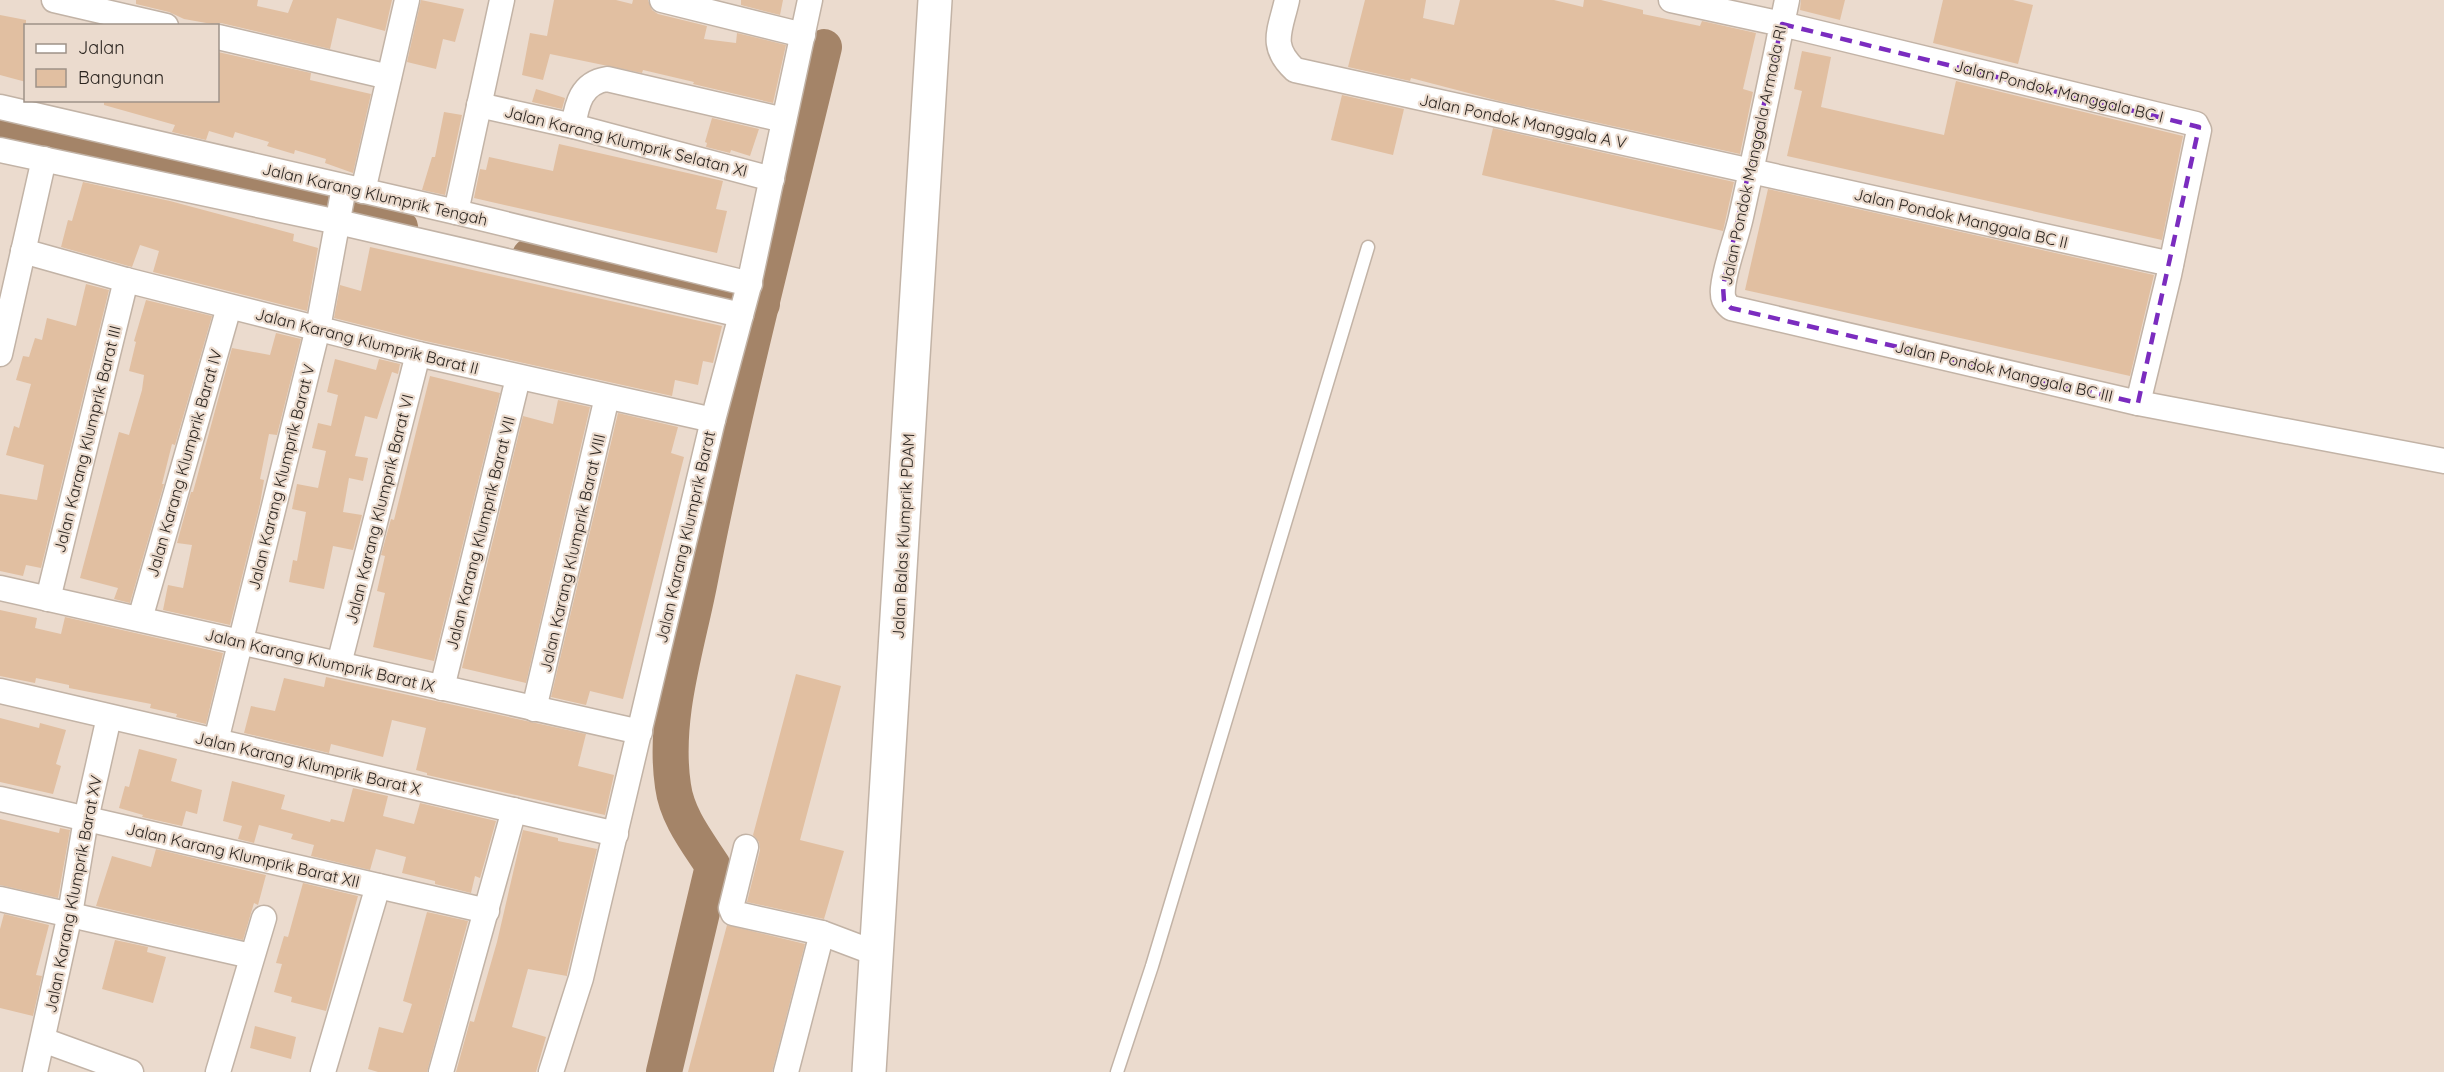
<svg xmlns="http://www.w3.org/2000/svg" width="2444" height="1072" font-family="Quicksand,sans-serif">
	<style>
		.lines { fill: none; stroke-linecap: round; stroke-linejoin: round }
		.river { stroke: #a48468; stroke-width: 36 }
		.building { fill: #e1bfa1 }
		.lane-casing { stroke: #c2b3a6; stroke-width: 15 }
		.street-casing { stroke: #c2b3a6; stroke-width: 27 }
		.secondary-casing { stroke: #c2b3a6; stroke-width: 36 }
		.lane { stroke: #fff; stroke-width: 12 }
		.street { stroke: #fff; stroke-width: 24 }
		.secondary { stroke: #fff; stroke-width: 33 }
		.marked { fill: none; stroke: #7b2cbf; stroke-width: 4.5; stroke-dasharray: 12 8; stroke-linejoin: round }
		.labels { text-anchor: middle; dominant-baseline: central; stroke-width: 4.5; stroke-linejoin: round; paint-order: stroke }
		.street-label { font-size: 16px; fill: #2b2520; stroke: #ebdbce }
	</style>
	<rect width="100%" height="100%" fill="#ebdbce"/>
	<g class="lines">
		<!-- river -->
		<g class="river">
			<polyline points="0,136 348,212 400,227"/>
			<polyline points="530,256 727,294 762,304"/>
			<path d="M664,1072L713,866C696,840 677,816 673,786C663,719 686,650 699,585C734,404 781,226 824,47"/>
		</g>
	</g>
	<!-- building -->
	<g class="building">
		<polygon points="136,0 258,0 257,6 288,13 293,0 392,0 385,31 337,18 330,49 221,23 212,24 184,19 169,12 136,4"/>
		<polygon points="421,0 464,9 455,42 443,39 436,69 407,62"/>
		<polygon points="554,0 616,0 632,4 633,0 648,0 652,10 658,14 707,26 704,39 736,43 737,33 786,45 773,103 693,84 694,82 643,70 642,73 550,54 543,80 522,75 530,33 547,36"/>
		<polygon points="741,0 783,0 780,15 741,5"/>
		<polygon points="1365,0 1426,0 1423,18 1454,25 1460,0 1554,0 1583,7 1584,0 1601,0 1643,10 1643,14 1700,26 1702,21 1756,33 1743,89 1753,92 1740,154 1499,101 1411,78 1410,81 1348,67"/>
		<polygon points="1801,0 1845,0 1840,20 1800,10"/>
		<polygon points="1943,0 2013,0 2033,5 2018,64 1933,43"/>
		<polygon points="0,15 26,20 26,82 0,75"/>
		<polygon points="1802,51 1831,57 1821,107 1886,122 1944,135 1956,81 2183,136 2162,240 1787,156 1802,91 1794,89"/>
		<polygon points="218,52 311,73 310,80 371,94 353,173 325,163 326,159 295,150 294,154 267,146 269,142 235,132 233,138 209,131 206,140 172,132 175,125 104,105 104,100 218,100"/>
		<polygon points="536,89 565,98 562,109 532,102"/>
		<polygon points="1342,95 1404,109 1393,155 1331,140"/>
		<polygon points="444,112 462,115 445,195 422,190 432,157 435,157"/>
		<polygon points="712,118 759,129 750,156 731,150 730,153 706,147 707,143 705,142"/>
		<polygon points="1493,128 1734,182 1723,231 1482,175"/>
		<polygon points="559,144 723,181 716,209 727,211 717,253 474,198 480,169 486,170 489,157 553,171"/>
		<polygon points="83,182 170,201 294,234 293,241 318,248 307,311 153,272 159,251 140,245 132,267 61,247 68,220 72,221"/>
		<polygon points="1768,189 2154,275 2130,376 1745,290"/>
		<polygon points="370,247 722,326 713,363 703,361 698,385 675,380 672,396 421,340 334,318 340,285 361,291"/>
		<polygon points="86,284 109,290 41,568 26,565 23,576 0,571 0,494 37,500 44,465 6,455 14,426 19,428 31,384 16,380 23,356 29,357 35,338 42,340 47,318 76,326"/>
		<polygon points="146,300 212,316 175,445 172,444 162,484 164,484 130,603 114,599 118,588 80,578 119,432 129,435 142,390 144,375 129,371 136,342 134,341"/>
		<polygon points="276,333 301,339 277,435 269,434 260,479 264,480 260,504 230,625 163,610 168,585 183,588 192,545 177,543 191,492 193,492 232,348 270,355"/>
		<polygon points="335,359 376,370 379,359 400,364 398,374 392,372 377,419 365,416 355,456 368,458 363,481 349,478 343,512 362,515 353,550 333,546 324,589 289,582 293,560 297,561 306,512 292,509 297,484 318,488 326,451 312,448 318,423 331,426 338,395 327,392"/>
		<polygon points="430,376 500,393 434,661 373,647 385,593 377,591 385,556 381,555 391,519 394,520"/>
		<polygon points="558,400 590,407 526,683 462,668 523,416 553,424"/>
		<polygon points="618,413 678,427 671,453 684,457 623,699 590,691 586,705 551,697"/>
		<polygon points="0,610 37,618 35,628 61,634 65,617 223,653 206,724 176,717 177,714 150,708 151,704 69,688 69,685 36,678 35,683 0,676"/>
		<polygon points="796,674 841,686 800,840 844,851 824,919 747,902 760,850 759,842 753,835"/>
		<polygon points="326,677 586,734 578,766 614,775 605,815 427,775 427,773 416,770 426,728 392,720 383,757 331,744 329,753 244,733 251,706 275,711 284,678 324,687"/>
		<polygon points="0,718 39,728 40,723 66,730 56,764 61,766 53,794 0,782"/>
		<polygon points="139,749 177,759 171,781 202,790 197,814 186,811 182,826 142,817 143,815 119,808 125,786 129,787"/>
		<polygon points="232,781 285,795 281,809 330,822 331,819 344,822 353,788 388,796 383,816 414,824 420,803 496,821 480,878 475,876 471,893 435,884 435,881 402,873 406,857 376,849 370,870 311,856 314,845 291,839 293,834 259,825 254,843 238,839 242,826 223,821"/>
		<polygon points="0,819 59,833 60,828 70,830 58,898 0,885"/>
		<polygon points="523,830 558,838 558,841 597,849 567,974 567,976 528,969 512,1027 546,1037 536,1072 456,1072 470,1021 474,1022 497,942"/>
		<polygon points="156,849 266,875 258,905 254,903 243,940 96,906 112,856 151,867"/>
		<polygon points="303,883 358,896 326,1011 291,1002 292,997 274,992 282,964 276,963 284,936 288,937"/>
		<polygon points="427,912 468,921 427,1072 378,1072 368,1069 379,1027 403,1033 412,1004 403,1001"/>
		<polygon points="4,914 49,925 36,975 42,976 33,1016 0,1008 0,929"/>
		<polygon points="727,925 805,944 772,1072 688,1072"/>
		<polygon points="115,940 148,947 147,952 166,957 153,1003 102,989"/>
		<polygon points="255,1026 296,1037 291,1059 250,1048"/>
	</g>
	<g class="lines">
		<defs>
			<polyline id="lane" points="1117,1072 1152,966 1368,247"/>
			<g id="street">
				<polyline points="54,0 166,26"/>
				<polyline points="662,0 803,35"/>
				<path d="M1287,0C1280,31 1269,46 1295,70L2171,264"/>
				<path d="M1671,0L1782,24L2196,124L2199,130L2169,275L2138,403L1731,308C1724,302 1722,298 1723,288C1725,266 1736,240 1741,217C1755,153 1769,89 1782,24L1787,0"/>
				<polyline points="218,37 389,77"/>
				<polyline points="479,105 573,126 772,179"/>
				<polyline points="0,107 456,212 750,284"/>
				<path d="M573,126C577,104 581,83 607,79L784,120"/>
				<polyline points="0,150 338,222 741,315"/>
				<polyline points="363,191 407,0"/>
				<polyline points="456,212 502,0"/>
				<polyline points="23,251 126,280 418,354 713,420"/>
				<polyline points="0,354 44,159"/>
				<polyline points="2138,403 2444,461"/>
				<polyline points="0,588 640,732"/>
				<polyline points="48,599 126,280"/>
				<polyline points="140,619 229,307"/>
				<polyline points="339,664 418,354"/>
				<polyline points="442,688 518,378"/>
				<polyline points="0,691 616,834"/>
				<polyline points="534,709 607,397"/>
				<polyline points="216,741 318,328 344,187"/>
				<polyline points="0,799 487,911"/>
				<polyline points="746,847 731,908 733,913 822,933 875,953"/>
				<polyline points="0,899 251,956"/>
				<polyline points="43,1040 131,1072"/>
				<polyline points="35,1072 70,914 86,819 109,717"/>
				<polyline points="218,1072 264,918"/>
				<polyline points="323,1072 378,886"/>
				<polyline points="441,1072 514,810"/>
				<polyline points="551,1072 581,978 713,420 748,289 810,0"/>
				<polyline points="786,1072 822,933"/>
			</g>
			<polyline id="secondary" points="869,1072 935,0"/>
		</defs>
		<!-- lane casing -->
		<use href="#lane" class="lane-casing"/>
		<!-- street casing -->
		<use href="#street" class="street-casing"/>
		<!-- secondary casing -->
		<use href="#secondary" class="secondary-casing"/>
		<!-- lane -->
		<use href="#lane" class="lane"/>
		<!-- street -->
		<use href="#street" class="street"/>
		<!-- secondary -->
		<use href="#secondary" class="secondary"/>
	</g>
	<!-- marked area -->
	<path class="marked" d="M1782,24L2199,127L2138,403L1731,308L1724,301L1723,286Z"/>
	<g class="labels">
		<!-- street labels -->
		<g class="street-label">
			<text transform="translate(2059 91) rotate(14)">Jalan Pondok Manggala BC I</text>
			<text transform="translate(1523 121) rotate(12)">Jalan Pondok Manggala A V</text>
			<text transform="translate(626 141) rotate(14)">Jalan Karang Klumprik Selatan XI</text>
			<text transform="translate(1753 155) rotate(-78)">Jalan Pondok Manggala Armada RI</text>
			<text transform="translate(375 194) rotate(13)">Jalan Karang Klumprik Tengah</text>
			<text transform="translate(1961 218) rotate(13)">Jalan Pondok Manggala BC II</text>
			<text transform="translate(367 341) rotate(14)">Jalan Karang Klumprik Barat II</text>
			<text transform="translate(2004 371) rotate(13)">Jalan Pondok Manggala BC III</text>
			<text transform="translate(87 439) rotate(-76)">Jalan Karang Klumprik Barat III</text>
			<text transform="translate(184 463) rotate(-74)">Jalan Karang Klumprik Barat IV</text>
			<text transform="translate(281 477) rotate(-76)">Jalan Karang Klumprik Barat V</text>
			<text transform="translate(379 509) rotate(-76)">Jalan Karang Klumprik Barat VI</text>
			<text transform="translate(480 533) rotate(-76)">Jalan Karang Klumprik Barat VII</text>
			<text transform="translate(903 536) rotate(-87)">Jalan Balas Klumprik PDAM</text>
			<text transform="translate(685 537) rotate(-77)">Jalan Karang Klumprik Barat</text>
			<text transform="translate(572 553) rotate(-77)">Jalan Karang Klumprik Barat VIII</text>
			<text transform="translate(320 660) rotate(13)">Jalan Karang Klumprik Barat IX</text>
			<text transform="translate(308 763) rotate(13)">Jalan Karang Klumprik Barat X</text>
			<text transform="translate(243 855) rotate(13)">Jalan Karang Klumprik Barat XII</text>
			<text transform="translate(73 894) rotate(-79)">Jalan Karang Klumprik Barat XV</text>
		</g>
	</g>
	<!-- legend -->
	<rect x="24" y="24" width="195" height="78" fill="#ebdbce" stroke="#9e9288" stroke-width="1.5"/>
	<rect x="36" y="44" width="30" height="9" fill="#ffffff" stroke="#9e9288" stroke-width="1.5"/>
	<text x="78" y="54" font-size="18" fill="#2b2520">Jalan</text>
	<rect x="36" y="69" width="30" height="18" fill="#e1bfa1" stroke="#9e9288" stroke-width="1.5"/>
	<text x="78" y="84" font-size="18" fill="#2b2520">Bangunan</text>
</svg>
